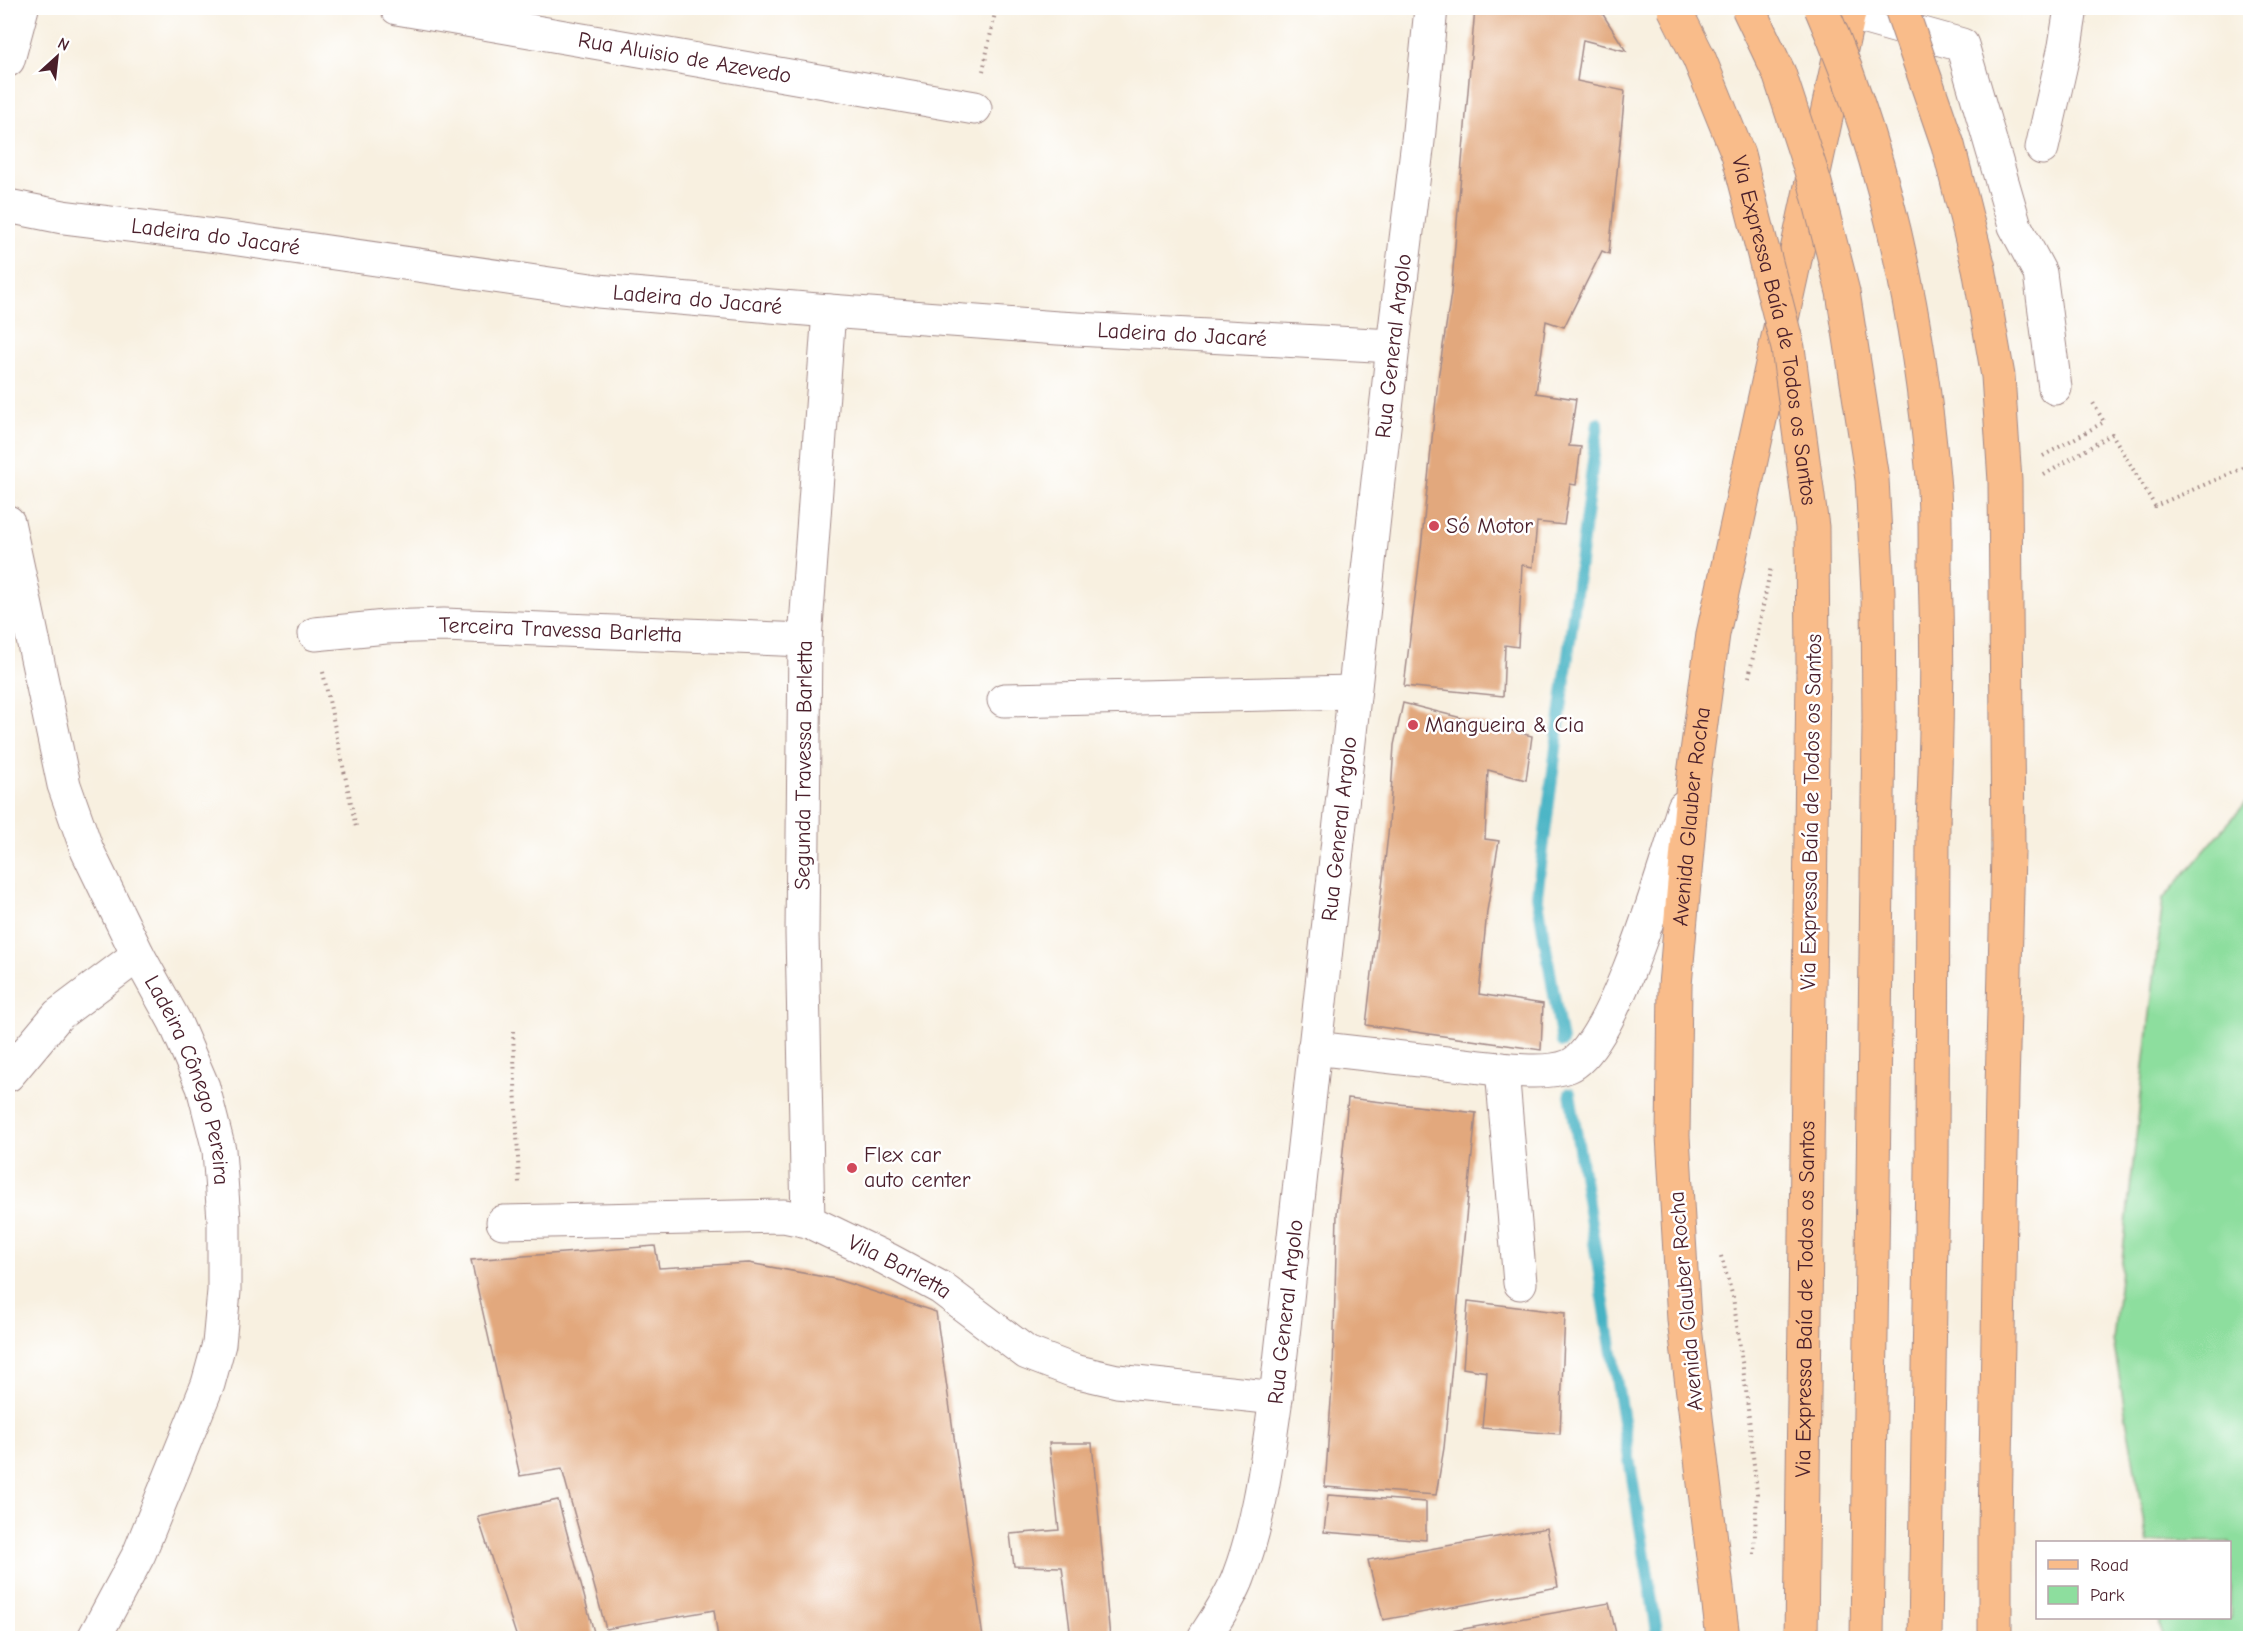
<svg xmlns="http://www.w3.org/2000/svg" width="2258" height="1646" font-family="'Comic Neue',sans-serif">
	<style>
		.green { fill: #8dde9e; stroke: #6c7e64; stroke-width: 1.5 }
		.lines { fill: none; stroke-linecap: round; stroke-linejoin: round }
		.stream { stroke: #47b3c4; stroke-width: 12 }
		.building { fill: #e2a87d }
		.minor-casing { stroke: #a18886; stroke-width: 35 }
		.major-casing { stroke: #a18886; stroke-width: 35 }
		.highway-casing { stroke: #a18886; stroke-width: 35 }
		.path { stroke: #a18886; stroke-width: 4; stroke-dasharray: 1.5 4.5; stroke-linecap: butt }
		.minor { stroke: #fff; stroke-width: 33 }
		.major { stroke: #f9bc8a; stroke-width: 33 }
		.highway { stroke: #f9bc8a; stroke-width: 33 }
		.major-bridge-casing { stroke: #a18886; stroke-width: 35; stroke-linecap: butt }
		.highway-bridge-casing { stroke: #a18886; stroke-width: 35; stroke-linecap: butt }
		.major-bridge { stroke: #f9bc8a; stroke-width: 33 }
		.highway-bridge { stroke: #f9bc8a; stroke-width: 33 }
		.poi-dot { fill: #d1495b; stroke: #fff; stroke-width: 2 }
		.labels { text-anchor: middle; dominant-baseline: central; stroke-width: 5; stroke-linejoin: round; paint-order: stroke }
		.street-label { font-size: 22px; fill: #4a1f2b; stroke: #fff }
		.poi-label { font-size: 22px; fill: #4a1f2b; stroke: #fff; text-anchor: start }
	</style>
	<rect width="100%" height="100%" fill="#fff"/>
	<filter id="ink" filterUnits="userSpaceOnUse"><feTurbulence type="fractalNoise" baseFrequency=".0167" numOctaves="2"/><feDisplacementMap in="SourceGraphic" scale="12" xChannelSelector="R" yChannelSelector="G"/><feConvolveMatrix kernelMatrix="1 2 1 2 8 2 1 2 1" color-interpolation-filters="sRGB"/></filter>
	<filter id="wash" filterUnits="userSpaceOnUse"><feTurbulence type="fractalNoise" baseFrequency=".008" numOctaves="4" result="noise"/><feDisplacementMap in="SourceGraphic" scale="24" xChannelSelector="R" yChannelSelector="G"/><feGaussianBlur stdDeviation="1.35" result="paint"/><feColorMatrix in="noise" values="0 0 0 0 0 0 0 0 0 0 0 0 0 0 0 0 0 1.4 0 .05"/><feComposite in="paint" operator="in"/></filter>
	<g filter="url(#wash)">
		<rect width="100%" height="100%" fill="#f8f0e0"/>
		<!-- green -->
		<polygon class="green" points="2250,798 2250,1638 2162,1638 2159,1618 2230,1618 2230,1542 2147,1542 2113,1340 2163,899"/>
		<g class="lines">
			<!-- stream -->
			<g class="stream">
				<polyline points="1562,1042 1537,895 1598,423"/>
				<polyline points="1570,1093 1658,1638"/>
			</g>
		</g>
		<g id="blocks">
			<!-- building -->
			<g class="building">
				<polygon points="1475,8 1599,8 1626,51 1583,40 1577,81 1625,91 1609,254 1602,251 1564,327 1546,321 1536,393 1576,399 1569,446 1581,447 1576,485 1570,484 1564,525 1537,522 1533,567 1522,565 1518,647 1505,645 1503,696 1404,686 1421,549 1438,379 1451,293"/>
				<polygon points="1403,703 1532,736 1526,780 1488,770 1485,839 1499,841 1487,911 1479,994 1543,1004 1541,1050 1366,1025 1389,826 1394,745"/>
				<polygon points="1348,1098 1476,1113 1444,1448 1436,1495 1325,1487 1333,1372 1337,1214"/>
				<polygon points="655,1246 659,1268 749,1263 835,1279 936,1312 983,1638 718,1638 714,1610 606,1629 562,1469 520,1476 471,1260"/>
				<polygon points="1468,1301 1565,1313 1560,1434 1482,1428 1487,1372 1463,1368"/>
				<polygon points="1049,1443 1092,1443 1110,1638 1071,1638 1062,1567 1014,1566 1010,1534 1059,1530"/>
				<polygon points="1328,1495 1426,1502 1426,1540 1324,1532"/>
				<polygon points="558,1500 595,1636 583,1638 517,1638 478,1517"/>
				<polygon points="1547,1528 1558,1587 1383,1620 1368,1560"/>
				<polygon points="1609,1603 1617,1638 1420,1638 1419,1637"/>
			</g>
		</g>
	</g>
	<g filter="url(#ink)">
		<use href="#blocks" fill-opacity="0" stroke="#a18886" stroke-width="1.5"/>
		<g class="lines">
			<defs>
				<g id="minor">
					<path id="s1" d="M397,8L975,108"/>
					<polyline points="1848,13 1962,45 2015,226 2040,273 2055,388"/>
					<polyline points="8,60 22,8"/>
					<polyline points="2042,148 2065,46 2071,8"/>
					<path id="s2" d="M8,206L63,217L224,237L598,291L829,311L1058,328L1393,346"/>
					<path id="s3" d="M8,522L64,785L87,850L138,955L175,1022L203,1087L219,1150L224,1220V1291L219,1344L208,1384L139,1554L94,1638"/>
					<path id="s4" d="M315,634L386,627L444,625L805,640"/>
					<polyline points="1004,700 1354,692"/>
					<path d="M1314,1048C1361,1053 1408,1059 1455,1064C1484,1067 1543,1077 1569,1066C1615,1046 1667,858 1684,807"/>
					<polyline points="1502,1069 1520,1283"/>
					<polyline points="8,1075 58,1015 138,955"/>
					<path id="s5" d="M808,1221L802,933L805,640L829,311"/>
					<path id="s6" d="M503,1222L784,1216L808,1221L887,1259L941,1288L1027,1353L1074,1371L1117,1381L1276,1398"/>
					<path id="s7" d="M1204,1638C1216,1619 1230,1599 1238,1578C1260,1521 1267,1459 1276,1398L1393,346L1418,141L1431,8"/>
				</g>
				<g id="major">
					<path id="s8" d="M1723,1638L1684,1320L1673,1136L1675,985L1693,782L1713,634L1850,8"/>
					<path id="s9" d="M1801,1638L1813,672"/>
					<polyline points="1995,1638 1995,1528 2002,1088 2008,852"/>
				</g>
				<g id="highway">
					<polyline points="1867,1638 1879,724"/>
					<polyline points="1925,1638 1932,1170 1933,822"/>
				</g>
			</defs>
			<!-- minor casing -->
			<use href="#minor" class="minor-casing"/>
			<!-- major casing -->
			<use href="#major" class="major-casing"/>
			<!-- highway casing -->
			<use href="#highway" class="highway-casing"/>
			<!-- path -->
			<g class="path">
				<polyline points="983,71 996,8"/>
				<polyline points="2043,456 2104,422 2092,401"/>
				<polyline points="2044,475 2112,434 2155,506 2250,465"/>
				<polyline points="323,672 356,827"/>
				<polyline points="1749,677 1771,566"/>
				<polyline points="513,1031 519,1183"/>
				<polyline points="1721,1256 1733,1297 1746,1390 1757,1493 1754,1554"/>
			</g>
			<!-- minor -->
			<use href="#minor" class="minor"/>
			<!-- major -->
			<use href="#major" class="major"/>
			<!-- highway -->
			<use href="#highway" class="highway"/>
			<defs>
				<g id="major-bridge">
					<path id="s10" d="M1674,8L1699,58L1738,154L1788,348L1812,527L1813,672"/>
					<polyline points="1901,8 1948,145 1979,268 1998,376 2005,481 2008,852"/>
				</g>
				<g id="highway-bridge">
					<polyline points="1748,8 1779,73 1815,183 1843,292 1872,479 1878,591 1879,724"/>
					<path d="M1821,8C1885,155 1919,317 1933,477C1936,507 1935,538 1935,568C1938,653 1937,737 1933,822"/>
				</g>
			</defs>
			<!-- major-bridge casing -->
			<use href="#major-bridge" class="major-bridge-casing"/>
			<!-- highway-bridge casing -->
			<use href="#highway-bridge" class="highway-bridge-casing"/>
			<!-- major-bridge -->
			<use href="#major-bridge" class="major-bridge"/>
			<!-- highway-bridge -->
			<use href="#highway-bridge" class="highway-bridge"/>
		</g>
	</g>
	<!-- markers -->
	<g class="poi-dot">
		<circle cx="1434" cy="526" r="6"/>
		<circle cx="1413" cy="725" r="6"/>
		<circle cx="852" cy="1168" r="6"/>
	</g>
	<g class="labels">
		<!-- street labels -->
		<g class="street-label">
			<text stroke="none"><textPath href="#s1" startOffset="292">Rua Aluisio de Azevedo</textPath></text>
			<text stroke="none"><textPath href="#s2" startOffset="210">Ladeira do Jacaré</textPath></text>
			<text stroke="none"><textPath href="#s2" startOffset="696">Ladeira do Jacaré</textPath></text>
			<text stroke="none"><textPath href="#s10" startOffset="340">Via Expressa Baía de Todos os Santos</textPath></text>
			<text stroke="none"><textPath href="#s2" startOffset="1182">Ladeira do Jacaré</textPath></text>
			<text stroke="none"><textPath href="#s7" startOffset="1312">Rua General Argolo</textPath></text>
			<text stroke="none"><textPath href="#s4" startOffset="246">Terceira Travessa Barletta</textPath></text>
			<text stroke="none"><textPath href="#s5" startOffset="456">Segunda Travessa Barletta</textPath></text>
			<text transform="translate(1811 812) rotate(-89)">Via Expressa Baía de Todos os Santos</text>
			<text stroke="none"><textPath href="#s8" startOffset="825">Avenida Glauber Rocha</textPath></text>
			<text stroke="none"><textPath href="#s7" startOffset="826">Rua General Argolo</textPath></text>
			<text stroke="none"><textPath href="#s3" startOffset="591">Ladeira Cônego Pereira</textPath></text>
			<text stroke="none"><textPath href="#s6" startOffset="408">Vila Barletta</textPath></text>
			<text stroke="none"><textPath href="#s9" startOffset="339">Via Expressa Baía de Todos os Santos</textPath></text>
			<text transform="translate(1686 1301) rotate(-95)">Avenida Glauber Rocha</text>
			<text stroke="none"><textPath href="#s7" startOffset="340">Rua General Argolo</textPath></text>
		</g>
		<!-- poi labels -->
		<g class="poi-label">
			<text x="1446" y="526">Só Motor</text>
			<text x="1425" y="725">Mangueira &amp; Cia</text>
			<text x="864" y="1155">Flex car<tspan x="864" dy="25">auto center</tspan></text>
		</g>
	</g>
	<!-- margin -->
	<rect width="2258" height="1646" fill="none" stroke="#fff" stroke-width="30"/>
	<!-- legend -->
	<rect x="2036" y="1541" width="195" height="78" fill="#ffffff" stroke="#b7a5aa" stroke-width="1.5"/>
	<rect x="2048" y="1560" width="30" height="9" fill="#f9bc8a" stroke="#b7a5aa" stroke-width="1.5"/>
	<text x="2090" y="1571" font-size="18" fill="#4a1f2b">Road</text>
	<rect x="2048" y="1586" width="30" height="18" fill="#8dde9e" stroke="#b7a5aa" stroke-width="1.5"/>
	<text x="2090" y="1601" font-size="18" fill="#4a1f2b">Park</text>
	<!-- north arrow -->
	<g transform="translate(57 57) rotate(27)" stroke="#ffffff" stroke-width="4.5" paint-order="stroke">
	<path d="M0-4.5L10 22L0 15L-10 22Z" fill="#4a1f2b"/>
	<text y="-9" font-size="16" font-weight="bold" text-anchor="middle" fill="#4a1f2b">N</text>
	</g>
</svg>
